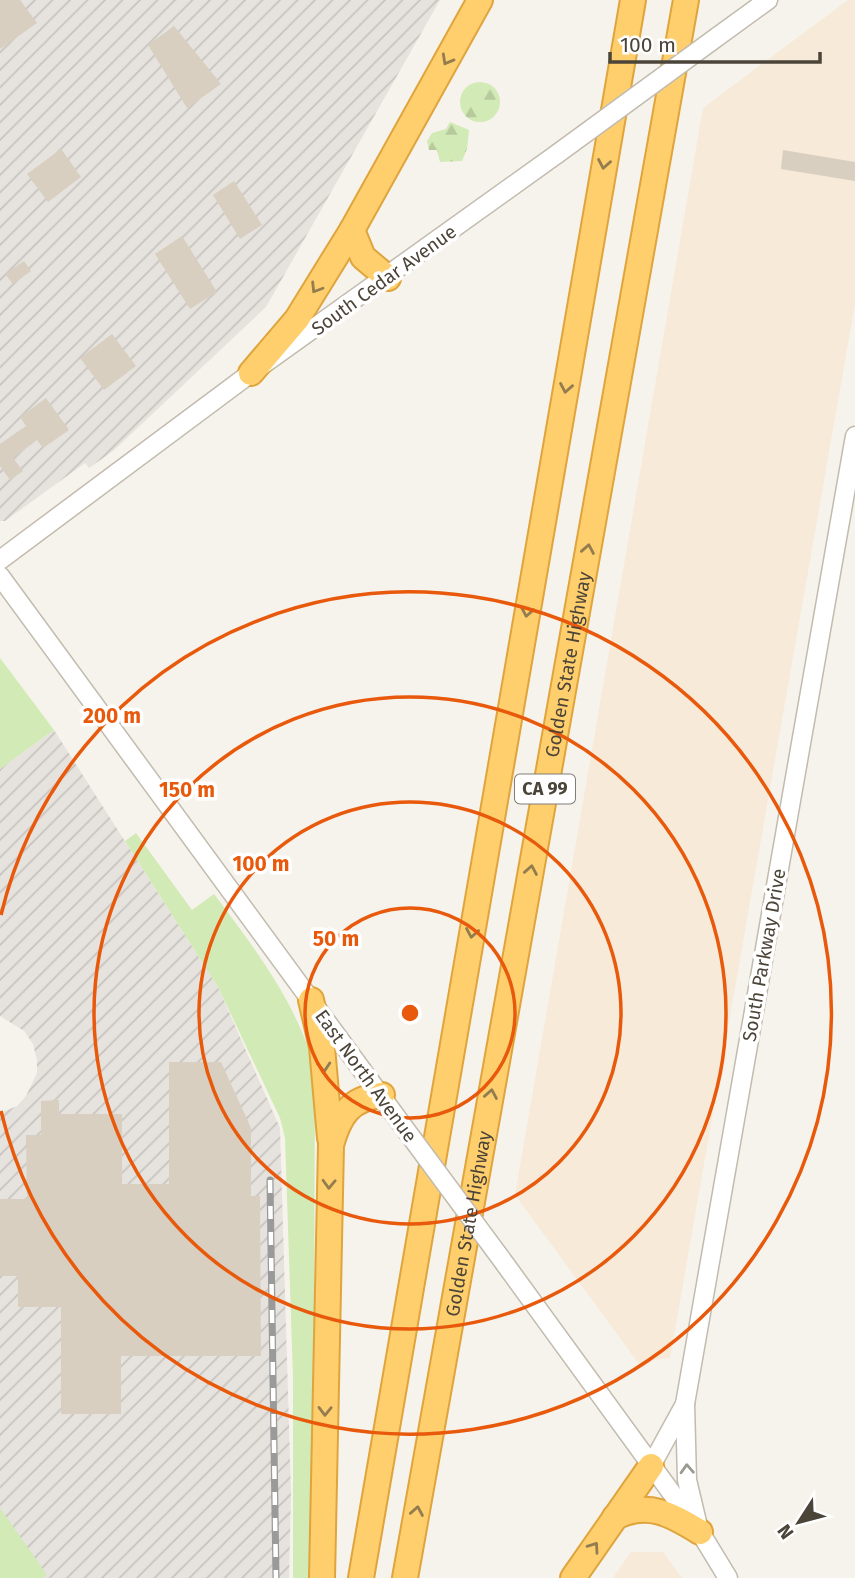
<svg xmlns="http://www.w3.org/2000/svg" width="855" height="1578" font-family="'Fira Sans',sans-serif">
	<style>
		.commercial { fill: #f7ead8 }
		.industrial { fill: url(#industrial-furrows) }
		.green { fill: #d2eab5 }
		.forest { fill: url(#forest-firs) }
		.building { fill: #d8cfc1 }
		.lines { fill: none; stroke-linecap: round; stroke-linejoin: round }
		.minor-casing { stroke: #c2bbae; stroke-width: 21 }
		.highway-casing { stroke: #e0a43c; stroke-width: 28 }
		.minor { stroke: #fff; stroke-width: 18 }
		.highway { stroke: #ffcf6e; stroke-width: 24 }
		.rail-casing { stroke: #9a9a9a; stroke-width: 7 }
		.rail { stroke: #fff; stroke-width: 4.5; stroke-dasharray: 13; stroke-linecap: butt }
		.minor-bridge-casing { stroke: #c2bbae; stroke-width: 21; stroke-linecap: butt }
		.minor-bridge { stroke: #fff; stroke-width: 18 }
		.oneway { stroke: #937c4e }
		.oneway2 { stroke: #9c9892 }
		.ring { fill: none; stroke: #e8590c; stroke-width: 3.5 }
		.labels { text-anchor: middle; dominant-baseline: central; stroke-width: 7; stroke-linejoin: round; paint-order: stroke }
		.shield { fill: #fff; stroke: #817c74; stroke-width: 2 }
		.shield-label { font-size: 18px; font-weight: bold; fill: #4b4439 }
		.street-label { font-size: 19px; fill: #4b4439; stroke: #fff }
		.centre { fill: #e8590c; stroke: #fff; stroke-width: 3.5 }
		.ring-label { font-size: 21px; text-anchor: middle; font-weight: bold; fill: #e8590c; stroke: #fff; stroke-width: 7; stroke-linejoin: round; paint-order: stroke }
	</style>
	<defs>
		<pattern id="industrial-furrows" width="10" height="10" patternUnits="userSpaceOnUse" patternTransform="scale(1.75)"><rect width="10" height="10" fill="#e6e2dd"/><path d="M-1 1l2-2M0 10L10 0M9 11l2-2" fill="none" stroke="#c7c3be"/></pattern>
		<pattern id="forest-firs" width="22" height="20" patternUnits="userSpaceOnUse" patternTransform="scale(1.75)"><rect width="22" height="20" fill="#d2eab5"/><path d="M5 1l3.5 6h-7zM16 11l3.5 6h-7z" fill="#b6ca9c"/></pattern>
	</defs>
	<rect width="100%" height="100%" fill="#f6f3ec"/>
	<!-- commercial -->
	<g class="commercial">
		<polygon points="848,0 855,0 855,304 670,1358 653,1360 642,1368 515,1195 703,108"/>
		<polygon points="631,1552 663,1552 682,1578 613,1578"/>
	</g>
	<!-- industrial -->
	<g class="industrial">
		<polygon points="0,0 440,0 266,307 113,451 89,468 85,463 5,521 0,521"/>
		<polygon points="54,730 218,987 280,1128 291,1493 289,1578 0,1578 0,1113 17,1106 26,1096 37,1073 37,1060 33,1044 24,1031 0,1016 0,769"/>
	</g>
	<!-- green -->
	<g class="green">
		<polygon points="0,658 54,730 0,769"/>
		<path d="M136,833L192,910L214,894C253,946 299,1006 315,1070L313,1578H293V1377L285,1138L280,1118L218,987L125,841Z"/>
		<polygon points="0,1508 47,1575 42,1578 0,1578"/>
	</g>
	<!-- forest -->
	<g class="forest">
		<circle cx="480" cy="102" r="20"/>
		<polygon points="450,122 469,130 467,149 462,161 440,162 437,150 429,150 427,141 432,133 446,129"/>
	</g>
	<!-- building -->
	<g class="building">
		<polygon points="0,0 20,0 37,23 0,49"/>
		<polygon points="174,26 221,84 187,108 148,45"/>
		<polygon points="61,149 81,177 48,202 27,174"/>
		<polygon points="783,150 855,162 855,181 781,169"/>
		<polygon points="234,181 262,225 240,239 213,195"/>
		<polygon points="182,236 217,292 190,309 155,254"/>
		<polygon points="24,261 31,271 13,284 5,274"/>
		<polygon points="112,334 136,366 104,390 80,358"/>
		<polygon points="46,398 69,430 43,448 37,440 13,458 23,471 10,480 0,466 0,444 26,426 20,417"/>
		<polygon points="169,1062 221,1062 251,1128 251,1196 260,1196 261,1356 121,1356 121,1414 61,1414 61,1307 18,1307 18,1276 0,1276 0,1199 27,1199 26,1135 41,1135 41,1101 59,1100 59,1114 122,1114 122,1184 169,1184"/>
	</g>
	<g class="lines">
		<defs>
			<g id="minor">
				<polyline points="717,37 768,0"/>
				<polyline points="0,560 251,373 557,154"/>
				<polyline points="0,576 400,1122"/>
				<polyline points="505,1264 700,1532 728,1578"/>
				<polyline points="685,1404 687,1480 697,1522"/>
				<polyline points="651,1466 685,1404 855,436"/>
			</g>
			<g id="highway">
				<polyline points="352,230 363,257 388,278"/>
				<polyline points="251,373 297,319 352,230 480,0"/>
				<polyline points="311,1000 322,1047 330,1138"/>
				<path d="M615,1517C648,1501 671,1514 700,1532"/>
				<path d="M322,1578L331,1145C339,1116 350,1098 382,1095"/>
				<polyline points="361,1578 633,0"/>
				<path id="s1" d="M405,1578L686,0"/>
				<polyline points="573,1578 651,1466"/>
			</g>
		</defs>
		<!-- minor casing -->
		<use href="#minor" class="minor-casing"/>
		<!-- highway casing -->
		<use href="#highway" class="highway-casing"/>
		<!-- minor -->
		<use href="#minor" class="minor"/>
		<!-- highway -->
		<use href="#highway" class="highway"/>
		<defs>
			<polyline id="rail" points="270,1180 276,1578"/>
		</defs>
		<!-- rail casing -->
		<use href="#rail" class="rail-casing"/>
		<!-- rail -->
		<use href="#rail" class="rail"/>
		<defs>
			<g id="minor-bridge">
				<polyline points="557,154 717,37"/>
				<polyline points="400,1122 505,1264"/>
			</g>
		</defs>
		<!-- minor-bridge casing -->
		<use href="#minor-bridge" class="minor-bridge-casing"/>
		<!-- minor-bridge -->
		<use href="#minor-bridge" class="minor-bridge"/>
	</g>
	<!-- one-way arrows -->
	<defs><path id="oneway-chevron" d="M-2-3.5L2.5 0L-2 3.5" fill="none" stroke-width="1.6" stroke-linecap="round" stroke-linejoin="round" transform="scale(1.75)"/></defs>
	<g class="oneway">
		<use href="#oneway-chevron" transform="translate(447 60) rotate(119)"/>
		<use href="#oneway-chevron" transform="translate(604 164) rotate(100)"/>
		<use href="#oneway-chevron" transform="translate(316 288) rotate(122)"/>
		<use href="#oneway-chevron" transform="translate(566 388) rotate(100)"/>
		<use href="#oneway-chevron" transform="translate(588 549) rotate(-80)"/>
		<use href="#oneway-chevron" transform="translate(527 612) rotate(100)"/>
		<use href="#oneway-chevron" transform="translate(531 870) rotate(-80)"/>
		<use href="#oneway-chevron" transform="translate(472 933) rotate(100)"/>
		<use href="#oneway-chevron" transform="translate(324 1067) rotate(85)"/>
		<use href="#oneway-chevron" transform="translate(491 1094) rotate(-80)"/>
		<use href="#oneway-chevron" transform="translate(329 1184) rotate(92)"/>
		<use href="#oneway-chevron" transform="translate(325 1411) rotate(91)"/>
		<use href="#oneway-chevron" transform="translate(417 1511) rotate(-80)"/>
		<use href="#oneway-chevron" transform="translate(594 1547) rotate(-55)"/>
	</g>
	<use class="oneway2" href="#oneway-chevron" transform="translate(687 1469) rotate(-93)"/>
	<!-- distance rings -->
	<g class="ring">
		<circle cx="410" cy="1013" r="105"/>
		<circle cx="410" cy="1013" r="211"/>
		<circle cx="410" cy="1013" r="316"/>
		<path d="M1 915A421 421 0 1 1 1 1111"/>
	</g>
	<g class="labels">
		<!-- shield labels -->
		<rect class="shield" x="515" y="774.5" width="60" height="29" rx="5"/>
		<g class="shield-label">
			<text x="545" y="789">CA 99</text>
		</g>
		<!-- street labels -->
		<g class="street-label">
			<text transform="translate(384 280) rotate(-36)">South Cedar Avenue</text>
			<text stroke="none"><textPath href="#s1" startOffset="928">Golden State Highway</textPath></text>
			<text transform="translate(764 955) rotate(-80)">South Parkway Drive</text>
			<text transform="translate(366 1076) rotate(54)">East North Avenue</text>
			<text stroke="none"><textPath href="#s1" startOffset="360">Golden State Highway</textPath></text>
		</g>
	</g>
	<circle cx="410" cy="1013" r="10" class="centre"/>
	<g class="ring-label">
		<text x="112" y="723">200 m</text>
		<text x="187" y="797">150 m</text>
		<text x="261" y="871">100 m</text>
		<text x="336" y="946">50 m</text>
	</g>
	<!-- north arrow -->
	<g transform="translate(799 1522) rotate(234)" stroke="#ffffff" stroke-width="5" paint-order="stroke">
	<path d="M0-5L12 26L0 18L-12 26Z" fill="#4b4439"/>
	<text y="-10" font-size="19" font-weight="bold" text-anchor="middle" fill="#4b4439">N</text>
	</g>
	<!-- scale -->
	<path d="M610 52v10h210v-10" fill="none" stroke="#4b4439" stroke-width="3.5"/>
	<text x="620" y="52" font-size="21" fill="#4b4439" stroke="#ffffff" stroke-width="5" paint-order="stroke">100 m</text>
</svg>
